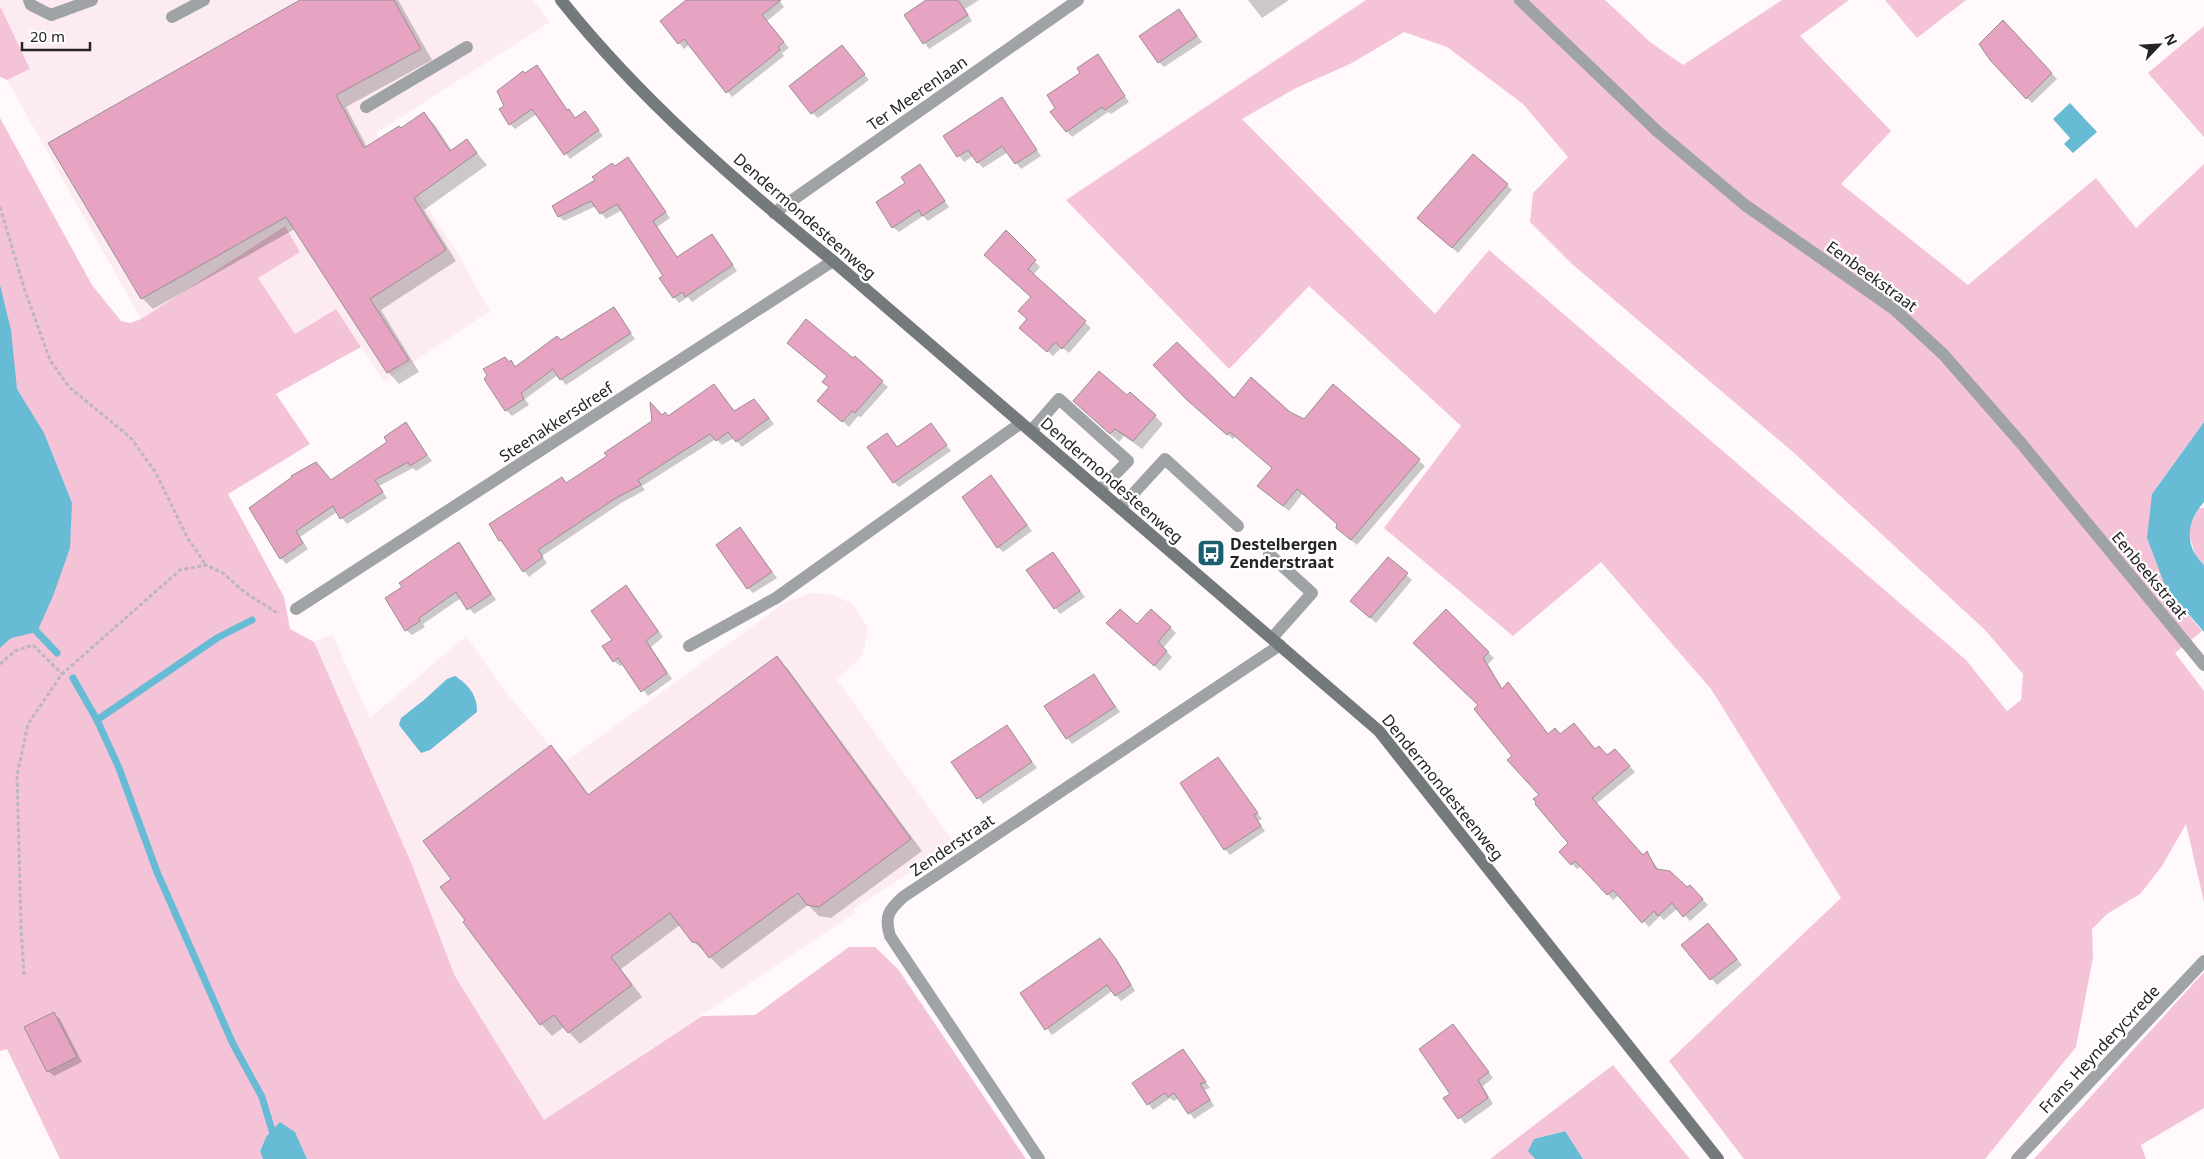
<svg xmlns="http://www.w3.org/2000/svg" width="2204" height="1159" font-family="'Noto Sans',sans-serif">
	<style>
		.built { fill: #fdebf2 }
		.green { fill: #f4c3d8; fill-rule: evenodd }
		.water { fill: #68bbd5 }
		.shadow { fill: #0003 }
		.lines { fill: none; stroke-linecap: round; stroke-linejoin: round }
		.stream { stroke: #68bbd5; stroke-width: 7 }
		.building { fill: #e7a3c2; stroke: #988f93 }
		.path { stroke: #bdb7b9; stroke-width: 3; stroke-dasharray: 4 2.5; stroke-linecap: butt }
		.service { stroke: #9fa3a5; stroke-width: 12 }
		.minor { stroke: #9fa3a5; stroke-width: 12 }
		.secondary { stroke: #747a7c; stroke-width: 12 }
		.labels { text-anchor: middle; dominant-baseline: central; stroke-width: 4.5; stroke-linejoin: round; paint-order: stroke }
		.street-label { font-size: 16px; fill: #262324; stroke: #fff }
		.poi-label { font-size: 16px; font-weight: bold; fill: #262324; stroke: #fff; text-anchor: start }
	</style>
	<rect width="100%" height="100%" fill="#fff9fb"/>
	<!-- built -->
	<g class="built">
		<polygon points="0,0 533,0 550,22 376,133 455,249 490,311 384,381 336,309 295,334 257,278 300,252 284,226 141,319 7,80 30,69 0,6"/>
		<polygon points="812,593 833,595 853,604 868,628 863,655 837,680 955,844 853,909 855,913 544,1120 455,976 410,860 314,642 332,634 370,718 466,636 502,687 564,763 786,602"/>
	</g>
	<!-- green -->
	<g class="green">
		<path d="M1366,0H1605L1650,42L1683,65L1782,0H1849L1800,36L1891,131L1841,184L1968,285L2096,178L2136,228L2204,164V422L2152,494L2166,588L2202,631L2175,653L2204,691V902L2186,824L2162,866L2140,894L2107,914L2092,929L2093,957L2076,1047L1985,1159H1744L1669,1061L1841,898L1711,689L1601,562L1513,636L1384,528L1461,426L1309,286L1229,369L1066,200ZM1404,32L1447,47L1523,104L1568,157L1533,193L1530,222L1572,264L1793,452L1985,630L2023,674L2021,700L2007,711L1966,660L1489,250L1435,314L1242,119L1296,88L1352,63Z"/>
		<polygon points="1885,0 1966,0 1917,38"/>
		<polygon points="0,6 30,69 7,80 0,77"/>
		<polygon points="2204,26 2204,137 2148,73"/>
		<polygon points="0,118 92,285 121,321 130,323 141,319 285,226 300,252 258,278 295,334 336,309 361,347 276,394 310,444 228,494 284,597 290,629 314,642 410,860 455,976 544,1120 702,1016 755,1015 849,947 875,947 898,969 1026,1159 307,1159 301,1146 266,1137 260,1150 263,1159 60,1159 7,1049 0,1051"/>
		<polygon points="2198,508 2204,508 2204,565 2196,557 2188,531"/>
		<polygon points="2204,972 2204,1108 2141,1145 2146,1159 2034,1159"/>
		<polygon points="1613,1065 1690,1159 1583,1159 1564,1131 1534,1139 1533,1158 1535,1159 1490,1159"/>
	</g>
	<!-- water -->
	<g class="water">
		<polygon points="2070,103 2097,132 2073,153 2064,144 2070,138 2053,119"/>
		<polygon points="0,285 11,330 17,389 44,433 72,503 70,548 53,596 37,632 11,638 0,648"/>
		<path d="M2204,422V502C2186,522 2184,546 2204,565V632L2166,588L2147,538L2152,494Z"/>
		<path d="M455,676C468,684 478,696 477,712L430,750L421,753L399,725L401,718L424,700L447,679Z"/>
		<polygon points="280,1122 295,1132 307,1159 263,1159 260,1151 266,1137"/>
		<polygon points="1565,1131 1583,1159 1535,1159 1528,1151 1534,1139"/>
	</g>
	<!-- shadow -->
	<g class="shadow">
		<polygon points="302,0 398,0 432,60 346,107 367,147 401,129 424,114 435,125 452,151 467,141 487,165 424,210 456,261 381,310 419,372 399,384 388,372 295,229 153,309 142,298"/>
		<polygon points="694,0 779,0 784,7 767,21 789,48 782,53 784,56 732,97 690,44 684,49 661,21"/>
		<polygon points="929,0 979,0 965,9 972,21 929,49 906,15"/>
		<polygon points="1248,0 1289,0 1262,18"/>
		<polygon points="1179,11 1202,42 1164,67 1159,62"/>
		<polygon points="2009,27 2057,79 2032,103 2027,98"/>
		<polygon points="842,46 869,80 818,118 806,107"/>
		<polygon points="1097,55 1129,102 1111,114 1108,112 1072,137 1067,131 1082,74"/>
		<polygon points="537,67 568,111 576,119 585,112 603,136 570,159 537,114 515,129 510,124 506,106 525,75"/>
		<polygon points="1002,99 1041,156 1021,169 1008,152 983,168 973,156 964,162 945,137"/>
		<polygon points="628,159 670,218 657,227 678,258 712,235 737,271 692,302 688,297 679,303 674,297 665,277 622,210 606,219 596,206 564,221 559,216 615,167"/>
		<polygon points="920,166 949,207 928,221 923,216 899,232 893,227"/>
		<polygon points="1507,185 1512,190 1458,253 1424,223"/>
		<polygon points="1007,232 1040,267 1033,275 1091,328 1069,353 1062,347 1053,356 1027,333 1032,297"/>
		<polygon points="613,308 635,339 566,385 558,375 525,399 529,405 512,416 506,410 505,358 517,367"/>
		<polygon points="824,382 882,382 888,387 861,417 858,416 849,427 825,406 830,388"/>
		<polygon points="714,386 735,412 760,406 774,424 742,447 734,438 722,445 716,439 642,486 645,490 621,503 542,556 547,563 529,577 500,540 562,479 567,484 609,457 662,416 668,417"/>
		<polygon points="1333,386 1425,466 1357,545 1343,533 1338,524 1303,493 1289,511 1264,491 1273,468 1236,436 1233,439 1194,405 1234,400 1289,413 1304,420"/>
		<polygon points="1127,397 1155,416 1163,424 1142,449 1124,436 1119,442 1083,409"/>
		<polygon points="406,424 432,461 416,471 413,468 379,486 387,498 347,524 337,512 300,537 308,549 286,564 281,558 251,508 332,481 389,443"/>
		<polygon points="931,425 951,451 899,487 894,482 887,434 898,448"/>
		<polygon points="991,476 1032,531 1003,552 998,547"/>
		<polygon points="740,529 777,578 753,593 748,588"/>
		<polygon points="459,544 464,549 496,600 474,614 461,598 423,624 425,627 412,635 406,630 404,587"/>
		<polygon points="1053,554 1085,597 1060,614 1028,571"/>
		<polygon points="1388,559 1412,580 1376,623 1357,606"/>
		<polygon points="631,592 663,637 651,647 672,679 648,696 623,664 620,666 614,661 614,640"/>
		<polygon points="1446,611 1494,658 1488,664 1503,690 1514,689 1549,735 1560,736 1607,756 1620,756 1635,772 1596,804 1643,857 1647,853 1659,870 1687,889 1690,886 1708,905 1690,921 1678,908 1664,920 1660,916 1649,927 1619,895 1613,900 1582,865 1577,869 1560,852 1570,843 1540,795 1480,705"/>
		<polygon points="1137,626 1170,627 1176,633 1163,648 1172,657 1160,671 1113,628"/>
		<polygon points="777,658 788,669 922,851 831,918 819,916 808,905 722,969 693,941 680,925 621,969 642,997 580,1044 564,1027 552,1036 541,1024 467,921 453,879 551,747 562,758 589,795"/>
		<polygon points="1094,675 1120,712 1072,744 1067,738"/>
		<polygon points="1007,726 1037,768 983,804 953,762"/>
		<polygon points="1218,759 1262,819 1258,821 1265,831 1230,855 1225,849"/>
		<polygon points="1714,930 1742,965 1717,985 1683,945"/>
		<polygon points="1100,940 1121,966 1135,991 1121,1001 1112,991 1052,1035 1021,994"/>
		<polygon points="54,1014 60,1019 82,1062 54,1076 48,1071"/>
		<polygon points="1458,1031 1493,1078 1483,1086 1493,1104 1465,1124 1445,1098 1452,1094"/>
		<polygon points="1183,1050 1210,1088 1205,1090 1214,1106 1194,1119 1179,1098 1174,1101 1170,1098 1153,1110 1134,1084"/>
	</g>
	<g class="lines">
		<!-- stream -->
		<g class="stream">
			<polyline points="37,632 57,653"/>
			<polyline points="73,678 97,720 119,768 157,872 233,1044 262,1097 274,1137"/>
			<polyline points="97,720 217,638 252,620"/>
		</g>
	</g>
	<!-- building -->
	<g class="building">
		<polygon points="300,0 394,0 421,49 336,95 364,148 399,126 401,128 424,112 450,151 467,139 477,153 414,198 446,250 370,299 409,360 387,373 286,217 141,299 48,143"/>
		<polygon points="686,0 781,0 762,15 784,42 778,47 780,50 726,93 684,39 678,44 660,21"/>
		<polygon points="926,0 958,0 968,15 923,44 904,15"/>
		<polygon points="1179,9 1197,36 1158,63 1139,36"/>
		<polygon points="2003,20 2052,73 2026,99 1990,60 1979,44"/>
		<polygon points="842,45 865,74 811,114 789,86"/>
		<polygon points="1098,54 1125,96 1105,110 1102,107 1066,132 1050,112 1055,108 1047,95 1080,73 1077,68"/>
		<polygon points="537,65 567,110 569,109 575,118 585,111 599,130 564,155 532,109 509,125 499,109 504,106 497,91 523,71 525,73"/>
		<polygon points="1002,97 1037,150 1015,164 1002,146 977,163 968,150 957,157 943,136"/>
		<polygon points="1473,154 1508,184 1452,248 1417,218"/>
		<polygon points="628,157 666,212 653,221 677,257 712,234 733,265 685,297 683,292 673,298 659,278 663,276 617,204 600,214 591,201 558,217 552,206 595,180 592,177 612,163 615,166"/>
		<polygon points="920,164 945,201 922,216 919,210 892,228 876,202 905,183 901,177"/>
		<polygon points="1006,230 1036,260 1028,269 1086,321 1062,349 1055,342 1047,352 1019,328 1027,319 1018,311 1031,297 984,255"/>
		<polygon points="614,307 631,333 560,380 553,369 521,393 524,399 505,411 484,379 487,375 483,369 505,357 509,362 511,360 515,367 557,336 561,340"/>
		<polygon points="806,319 853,358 855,356 883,381 855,413 852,411 842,422 817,401 829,387 822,382 827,376 787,343"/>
		<polygon points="1177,342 1234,398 1251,377 1290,412 1304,419 1333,384 1420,459 1351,540 1336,528 1337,524 1297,489 1283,506 1257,486 1272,468 1230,432 1227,435 1187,400 1153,365"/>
		<polygon points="1099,371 1127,395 1130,392 1156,415 1133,441 1115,429 1110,434 1073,401"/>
		<polygon points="714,384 734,411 754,399 769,418 736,442 728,432 716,441 710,434 638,480 641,485 616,498 538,550 543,557 523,572 501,540 499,541 489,524 562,477 566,483 607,456 604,453 652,421 650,402 662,415 665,412 668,416"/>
		<polygon points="406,422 427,455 410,466 408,462 375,480 383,492 340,519 333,506 296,531 303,543 280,559 249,508 292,477 291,476 316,462 331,480 387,442 384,437"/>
		<polygon points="931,423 947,445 893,483 867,447 887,433 897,447"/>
		<polygon points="991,475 1027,525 997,548 962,497"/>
		<polygon points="740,527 772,572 747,589 716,545"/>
		<polygon points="459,542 491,594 467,610 456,592 419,618 420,621 405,631 385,598 402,587 399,583"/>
		<polygon points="1053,552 1080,591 1054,609 1026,570"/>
		<polygon points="1388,557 1408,573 1370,618 1350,601"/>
		<polygon points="626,585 658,631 646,641 667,673 641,692 618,658 613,662 602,646 612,640 591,611"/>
		<polygon points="1120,609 1137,624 1151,609 1171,627 1158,642 1167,651 1154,666 1106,623"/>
		<polygon points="1446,609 1489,652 1483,658 1502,689 1508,682 1548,734 1555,728 1560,734 1574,723 1595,749 1599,746 1607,755 1615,749 1630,766 1592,798 1643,855 1647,851 1656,869 1670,871 1687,887 1690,885 1703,899 1683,917 1672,903 1658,916 1654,911 1642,923 1613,890 1607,895 1575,861 1571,865 1559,852 1568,843 1535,804 1536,802 1533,799 1539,795 1507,760 1512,756 1474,709 1478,705 1413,643"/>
		<polygon points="777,656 911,839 819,907 807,905 798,893 709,958 698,943 692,942 670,913 611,957 632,985 568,1033 554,1015 540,1025 463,922 465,920 440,887 451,879 423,841 551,745 588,795"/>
		<polygon points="1094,674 1115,707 1066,739 1044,706"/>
		<polygon points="1007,725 1032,762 977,799 951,762"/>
		<polygon points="1218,757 1258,813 1254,815 1261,826 1224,850 1180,783"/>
		<polygon points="1708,923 1737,959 1710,980 1681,945"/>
		<polygon points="1100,938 1116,959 1131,985 1115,996 1107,985 1045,1030 1020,993"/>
		<polygon points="54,1012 77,1057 47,1072 24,1027"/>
		<polygon points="1453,1024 1489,1072 1478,1080 1488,1098 1458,1119 1443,1098 1450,1094 1419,1049"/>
		<polygon points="1183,1049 1206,1082 1200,1084 1210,1100 1188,1114 1174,1093 1168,1097 1165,1093 1147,1105 1132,1083"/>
	</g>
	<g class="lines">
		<!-- path -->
		<g class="path">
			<polyline points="0,207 25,291 50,360 69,387 131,438 156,473 187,537 206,565"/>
			<polyline points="0,664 15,651 33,645 62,674"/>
			<polyline points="24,975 21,927 17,775 28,724 62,674 180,570 206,565 223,573 244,592 276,612 280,612"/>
		</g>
		<!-- service -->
		<g class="service">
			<polyline points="29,0 31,5 51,15 92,0"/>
			<polyline points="172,17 204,0"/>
			<polyline points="366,107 467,47"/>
			<polyline points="1031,431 1059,399 1128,461 1100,490"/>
			<polyline points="1120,508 1165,459 1238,526"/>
			<polyline points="1269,554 1312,593 1272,638"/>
			<polyline points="689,646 776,598 1021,423"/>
		</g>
		<!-- minor -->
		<g class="minor">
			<polyline points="1520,0 1657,131 1745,205 1894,309 1943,354 2021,443 2204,665"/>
			<polyline points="774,213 1078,0"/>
			<polyline points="296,609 833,261"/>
			<path d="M1039,1159L890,936C884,916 889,910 903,897L1280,645"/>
			<polyline points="2017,1159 2204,961"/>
		</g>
		<!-- secondary -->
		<path class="secondary" d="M561,0C639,98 736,182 833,261L1379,731L1718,1159"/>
	</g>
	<!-- icons -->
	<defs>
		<symbol id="bus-square" viewBox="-11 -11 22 22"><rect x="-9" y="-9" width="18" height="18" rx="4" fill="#1b5e72" stroke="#fff"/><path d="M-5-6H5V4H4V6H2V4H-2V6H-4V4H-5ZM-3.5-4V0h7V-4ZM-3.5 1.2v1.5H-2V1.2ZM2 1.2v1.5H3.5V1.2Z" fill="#fff"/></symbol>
	</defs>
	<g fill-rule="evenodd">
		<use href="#bus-square" x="1195" y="537" width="32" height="32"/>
	</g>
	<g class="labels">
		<!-- street labels -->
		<g class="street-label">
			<text transform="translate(917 93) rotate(-35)">Ter Meerenlaan</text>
			<text transform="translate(805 216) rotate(41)">Dendermondesteenweg</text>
			<text transform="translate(1872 276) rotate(36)">Eenbeekstraat</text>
			<text transform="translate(556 422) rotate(-33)">Steenakkersdreef</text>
			<text transform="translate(1112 480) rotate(41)">Dendermondesteenweg</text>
			<text transform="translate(2150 575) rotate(50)">Eenbeekstraat</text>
			<text transform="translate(1443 787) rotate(51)">Dendermondesteenweg</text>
			<text transform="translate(952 845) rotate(-34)">Zenderstraat</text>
			<text transform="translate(2099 1049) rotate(-47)">Frans Heynderycxrede</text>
		</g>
		<!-- poi labels -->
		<g class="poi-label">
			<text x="1230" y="544">Destelbergen<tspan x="1230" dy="18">Zenderstraat</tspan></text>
		</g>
	</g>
	<!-- north arrow -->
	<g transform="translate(2159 45) rotate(65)" stroke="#ffffff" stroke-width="4" paint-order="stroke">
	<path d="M0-4L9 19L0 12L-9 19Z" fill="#262324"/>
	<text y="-8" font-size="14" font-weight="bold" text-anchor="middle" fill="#262324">N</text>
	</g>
	<!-- scale -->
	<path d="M22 42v8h68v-8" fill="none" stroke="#262324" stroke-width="2.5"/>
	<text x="30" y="42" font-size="15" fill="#262324" stroke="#ffffff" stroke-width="4" paint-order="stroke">20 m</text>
</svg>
